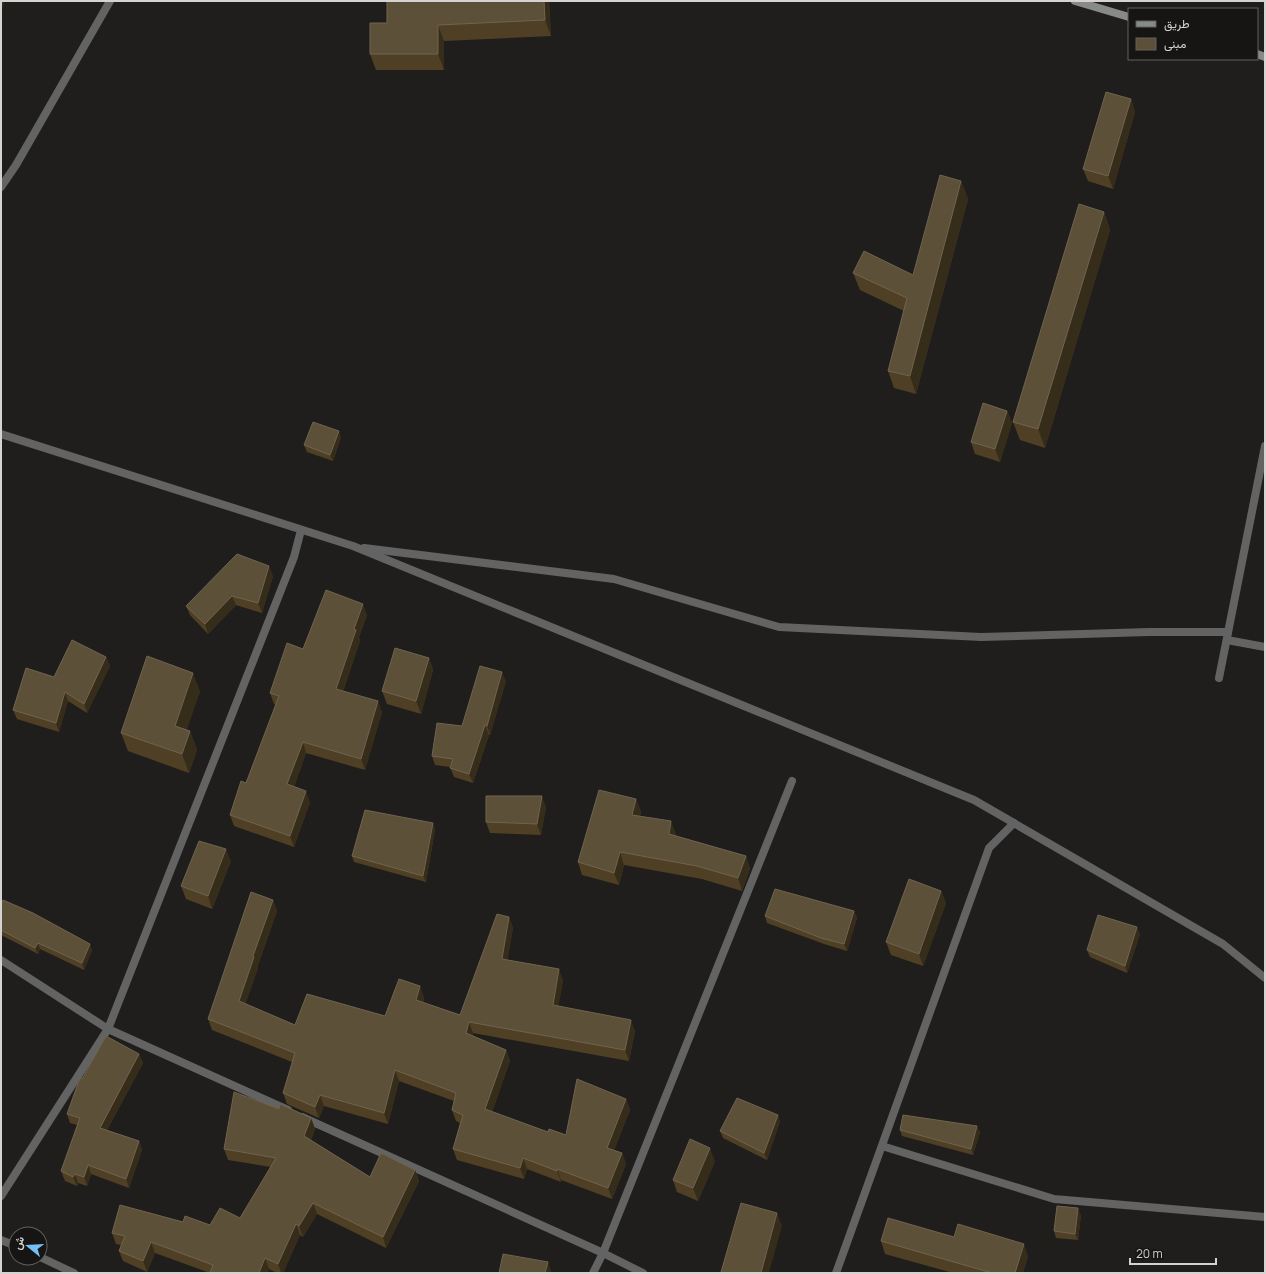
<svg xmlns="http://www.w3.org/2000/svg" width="1266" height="1274" font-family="Manrope,Vazirmatn,sans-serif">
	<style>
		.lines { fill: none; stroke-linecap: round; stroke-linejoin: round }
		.minor { stroke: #626362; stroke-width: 8 }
		.tertiary { stroke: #626362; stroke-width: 8 }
		.secondary { stroke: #888a89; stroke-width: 8 }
		.wall { fill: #4f4025 }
		.shaded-wall { fill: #362c1a }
		.building { fill: #5d5038; stroke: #706450 }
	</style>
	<rect width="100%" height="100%" fill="#1f1e1c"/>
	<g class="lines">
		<!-- minor -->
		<g class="minor">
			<polyline points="1,187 16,165 110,1"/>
			<polyline points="1,434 353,546 974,800 1223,944 1265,978"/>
			<polyline points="364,548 614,579 779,627 981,637 1149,632 1228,632"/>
			<polyline points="1227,640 1265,647"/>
			<polyline points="1219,678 1265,446"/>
			<polyline points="1,960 108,1029 288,1110"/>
			<polyline points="302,1117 603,1253 643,1273"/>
			<polyline points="882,1146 1054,1199 1265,1217"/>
			<polyline points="1,1196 108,1029 294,557 301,530"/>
			<polyline points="1,1240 16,1246"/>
			<polyline points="40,1257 74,1273"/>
			<polyline points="593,1273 603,1253 792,781"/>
		</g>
		<!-- tertiary -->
		<polyline class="tertiary" points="836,1273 989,848 1014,823"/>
		<!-- secondary -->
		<g class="secondary">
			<polyline points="1075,1 1129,17"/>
			<polyline points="1257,54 1265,57"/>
		</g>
	</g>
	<!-- wall -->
	<g class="wall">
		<polygon points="549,1 551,36 444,41 444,70 376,70 370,54 387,23"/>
		<polygon points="1131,99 1135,112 1113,189 1088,181 1083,169"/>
		<polygon points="961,181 968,199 916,394 894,388 888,371 904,311 860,290 853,273 913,275"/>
		<polygon points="1104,212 1110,230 1045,448 1020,440 1013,422"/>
		<polygon points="1007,411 1012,423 1000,462 975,454 971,442"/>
		<polygon points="341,437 333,461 307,452 304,445"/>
		<polygon points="273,576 262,613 236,605 208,634 190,615 186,606"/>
		<polygon points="367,615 359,637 360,641 343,691 382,712 365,770 306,753 294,787 310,802 294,847 234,826 230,815 246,783 276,705 274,704 270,693 303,649"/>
		<polygon points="106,657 110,666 87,713 68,701 59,732 17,719 13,710 54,677"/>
		<polygon points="429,658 433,670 421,714 387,704 382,691"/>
		<polygon points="506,681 490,735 489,735 473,783 454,777 450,767 435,765 432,756 462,726"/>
		<polygon points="200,691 186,730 190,731 197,750 189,773 128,751 121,733"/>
		<polygon points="636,799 641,812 640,816 676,834 676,836 746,856 750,869 742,891 702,879 624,865 619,885 582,875 578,862"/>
		<polygon points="546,807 541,835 490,833 486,822"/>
		<polygon points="435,829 426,882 354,862 352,856"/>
		<polygon points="231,861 212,909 186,899 181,886"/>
		<polygon points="941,891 946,903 923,966 891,955 886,942"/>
		<polygon points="273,900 277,911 258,965 258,968 245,1004 295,1025 385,1016 424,997 423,1003 460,1015 509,917 513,928 507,960 563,980 558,1006 635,1031 629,1061 473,1033 472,1036 506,1050 510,1061 492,1112 548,1132 566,1135 626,1099 630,1110 614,1150 622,1153 626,1164 612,1199 561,1180 561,1182 527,1169 524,1179 457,1160 453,1149 460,1123 456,1121 452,1110 454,1101 399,1081 388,1124 324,1106 319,1118 287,1104 283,1093 292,1062 212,1030 208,1019"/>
		<polygon points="1,904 92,950 84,970 40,949 38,954 1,935"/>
		<polygon points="854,911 857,918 847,951 824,944 767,923 765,916"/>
		<polygon points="1140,934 1127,973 1090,957 1087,950"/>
		<polygon points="139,1054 143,1063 107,1130 139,1141 142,1150 129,1188 91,1174 87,1186 78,1183 77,1186 65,1181 61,1171 77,1125 70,1123 67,1114 82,1079"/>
		<polygon points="279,1109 311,1118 315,1129 311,1140 370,1177 415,1170 419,1181 386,1248 317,1214 303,1237 300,1235 283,1273 277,1273 269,1269 267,1273 210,1273 155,1253 147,1272 123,1261 119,1251 121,1245 116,1244 112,1233 183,1222 210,1225 240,1218 271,1167 228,1160 224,1149"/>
		<polygon points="780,1121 767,1160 723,1138 720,1131"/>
		<polygon points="900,1130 980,1132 973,1155 902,1136"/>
		<polygon points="715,1161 698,1201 677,1192 673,1180"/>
		<polygon points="1081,1215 1078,1240 1056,1238 1054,1231"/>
		<polygon points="954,1237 1028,1256 1023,1273 953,1273 885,1254 881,1241"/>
	</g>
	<!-- shaded-wall -->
	<g class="shaded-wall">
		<polygon points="1,1 5,1 1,11"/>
		<polygon points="544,1 549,1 551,36 545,20"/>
		<polygon points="438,25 444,41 444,70 438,54"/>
		<polygon points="1131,99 1135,112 1113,189 1108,176"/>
		<polygon points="961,181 968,199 916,394 910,376"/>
		<polygon points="1104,212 1110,230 1045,448 1038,429"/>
		<polygon points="1007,411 1012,423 1000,462 995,449"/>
		<polygon points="339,431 341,437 333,461 330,455"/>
		<polygon points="269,566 273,576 262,613 258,603"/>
		<polygon points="232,596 236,605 208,634 205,624"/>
		<polygon points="363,604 367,615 359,637 360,641 340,699 336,689 354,629"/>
		<polygon points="106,657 110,666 87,713 84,704"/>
		<polygon points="429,658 433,670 421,714 416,701"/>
		<polygon points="502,672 506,681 490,735 487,726"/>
		<polygon points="193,673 200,691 182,745 175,726"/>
		<polygon points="65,692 68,701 59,732 56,723"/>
		<polygon points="378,701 382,712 365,770 361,759"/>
		<polygon points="485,725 489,735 473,783 469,774"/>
		<polygon points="190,731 197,750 189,773 182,754"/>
		<polygon points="303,742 306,753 291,795 287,784"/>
		<polygon points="306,791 310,802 294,847 290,836"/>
		<polygon points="542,796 546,807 541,835 537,824"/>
		<polygon points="636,799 641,812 636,827 632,815"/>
		<polygon points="671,821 676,834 674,847 669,834"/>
		<polygon points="433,823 435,829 426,882 423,876"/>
		<polygon points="226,849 231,861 212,909 208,896"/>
		<polygon points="620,852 624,865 619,885 614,873"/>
		<polygon points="746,856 750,869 742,891 738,878"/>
		<polygon points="941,891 946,903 923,966 919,954"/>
		<polygon points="273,900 277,911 258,965 258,968 243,1012 239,1001 253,956"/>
		<polygon points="854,911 857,918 847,951 844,944"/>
		<polygon points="509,917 513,928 506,970 502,959"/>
		<polygon points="1137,927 1140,934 1127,973 1125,966"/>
		<polygon points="38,943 40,949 38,954 35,948"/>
		<polygon points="90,944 92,950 84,970 82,963"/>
		<polygon points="559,969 563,980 557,1016 553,1005"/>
		<polygon points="420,986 424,997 420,1011 416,1000"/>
		<polygon points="631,1020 635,1031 629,1061 625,1050"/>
		<polygon points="469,1022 473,1033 470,1044 466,1033"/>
		<polygon points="506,1050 510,1061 489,1120 485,1109"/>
		<polygon points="139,1054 143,1063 103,1137 100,1128"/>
		<polygon points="395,1070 399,1081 388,1124 384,1113"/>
		<polygon points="320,1095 324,1106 319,1118 315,1107"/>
		<polygon points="626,1099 630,1110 611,1159 607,1148"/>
		<polygon points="778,1115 780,1121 767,1160 764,1153"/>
		<polygon points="311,1118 315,1129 308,1147 304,1136"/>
		<polygon points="977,1126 980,1132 973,1155 971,1149"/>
		<polygon points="139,1141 142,1150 129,1188 126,1179"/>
		<polygon points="710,1148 715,1161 698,1201 693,1188"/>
		<polygon points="622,1153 626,1164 612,1199 608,1188"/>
		<polygon points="523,1158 527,1169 524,1179 520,1168"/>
		<polygon points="88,1165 91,1174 87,1186 84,1177"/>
		<polygon points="557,1169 561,1180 561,1182 557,1171"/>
		<polygon points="415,1170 419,1181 386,1248 383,1237"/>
		<polygon points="75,1174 78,1183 77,1186 73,1177"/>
		<polygon points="313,1203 317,1214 303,1237 299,1226"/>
		<polygon points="1078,1208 1081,1215 1078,1240 1075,1234"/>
		<polygon points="777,1213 782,1226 769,1273 761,1273"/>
		<polygon points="296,1224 300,1235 283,1273 281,1273 278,1264"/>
		<polygon points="151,1242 155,1253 147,1272 143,1261"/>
		<polygon points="1024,1244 1028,1256 1023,1273 1015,1273"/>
		<polygon points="265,1258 269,1269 267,1273 259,1273"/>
		<polygon points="548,1262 551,1271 551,1273 545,1273"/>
	</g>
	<!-- building -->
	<g class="building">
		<polygon points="387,1 544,1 545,20 438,25 438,54 370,54 370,23 387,23"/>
		<polygon points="1106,92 1131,99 1108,176 1083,169"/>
		<polygon points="940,175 961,181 910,376 888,371 907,298 853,273 864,251 913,275"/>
		<polygon points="1079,204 1104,212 1038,429 1013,422"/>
		<polygon points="983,403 1007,411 995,449 971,442"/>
		<polygon points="313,422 339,431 330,455 304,445"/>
		<polygon points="237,554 269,566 258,603 232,596 205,624 186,606"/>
		<polygon points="326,590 363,604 354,629 356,630 336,689 378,701 361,759 303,742 287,784 306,791 290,836 230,815 241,781 246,783 279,696 270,693 287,643 303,649"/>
		<polygon points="72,640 106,657 84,704 65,692 56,723 13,710 26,668 54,677"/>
		<polygon points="395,648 429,658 416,701 382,691"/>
		<polygon points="147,656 193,673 175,726 190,731 182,754 121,733"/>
		<polygon points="480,666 502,672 487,726 485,725 469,774 450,768 453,759 432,756 437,723 462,726"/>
		<polygon points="599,790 636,799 632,815 671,821 669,834 746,856 738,878 697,866 620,852 614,873 578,862"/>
		<polygon points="486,796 542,796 537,824 486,822"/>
		<polygon points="365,810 433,823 423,876 352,856"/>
		<polygon points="199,841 226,849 208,896 181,886"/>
		<polygon points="909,879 941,891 919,954 886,942"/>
		<polygon points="775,889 854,911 844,944 821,938 765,916"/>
		<polygon points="251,892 273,900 253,956 254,957 239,1001 295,1025 307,994 385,1016 399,979 420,986 416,1000 460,1015 497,914 509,917 502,959 559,969 553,1005 631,1020 625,1050 469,1022 466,1033 506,1050 485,1109 548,1132 549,1129 566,1135 577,1079 626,1099 607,1148 622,1153 608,1188 557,1169 557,1171 523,1158 520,1168 453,1149 463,1115 452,1110 456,1093 395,1070 384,1113 320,1095 315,1107 283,1093 295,1053 208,1019"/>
		<polygon points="3,900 33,913 90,944 82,963 38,943 35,948 1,930 1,904"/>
		<polygon points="1098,915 1137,927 1125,966 1087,950"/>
		<polygon points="106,1036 139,1054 100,1128 139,1141 126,1179 88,1165 84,1177 75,1174 73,1177 61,1171 80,1118 67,1114 80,1078 82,1079"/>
		<polygon points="234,1092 279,1109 280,1104 311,1118 304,1136 370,1177 381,1153 415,1170 383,1237 313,1203 299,1226 296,1224 278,1264 265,1258 259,1273 210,1273 213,1265 151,1242 143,1261 119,1251 125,1236 112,1233 120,1205 183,1222 185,1216 210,1225 220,1208 240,1218 276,1158 224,1149"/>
		<polygon points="737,1098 778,1115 764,1153 720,1131"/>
		<polygon points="903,1115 977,1126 971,1149 900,1130"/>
		<polygon points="690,1139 710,1148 693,1188 673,1180"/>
		<polygon points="741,1203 777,1213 761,1273 725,1273 721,1272"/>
		<polygon points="1057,1206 1078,1208 1075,1234 1054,1231"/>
		<polygon points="888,1218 954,1237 958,1224 1024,1244 1015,1273 992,1273 881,1241"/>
		<polygon points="503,1254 548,1262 545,1273 499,1273"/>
	</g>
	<!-- border -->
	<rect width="1266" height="1274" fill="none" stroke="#d4d3d2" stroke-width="4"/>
	<!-- legend -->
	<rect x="1128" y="8" width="130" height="52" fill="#161513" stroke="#62615f"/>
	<rect x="1136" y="21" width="20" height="6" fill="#888a89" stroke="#62615f"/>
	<text x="1164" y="28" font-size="12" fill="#d4d3d2">طريق</text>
	<rect x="1136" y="38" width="20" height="12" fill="#5d5038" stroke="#62615f"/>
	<text x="1164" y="48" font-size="12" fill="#d4d3d2">مبنى</text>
	<!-- north arrow -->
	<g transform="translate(28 1246) rotate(288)"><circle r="19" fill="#161513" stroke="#62615f"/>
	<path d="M0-3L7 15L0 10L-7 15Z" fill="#74c0f6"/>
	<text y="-6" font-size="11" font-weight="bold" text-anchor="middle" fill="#d4d3d2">ش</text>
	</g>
	<!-- scale -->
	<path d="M1130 1258v6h86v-6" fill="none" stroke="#d4d3d2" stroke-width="2"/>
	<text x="1136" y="1258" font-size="12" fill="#d4d3d2" stroke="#161513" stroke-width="3" paint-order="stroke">20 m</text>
</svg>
